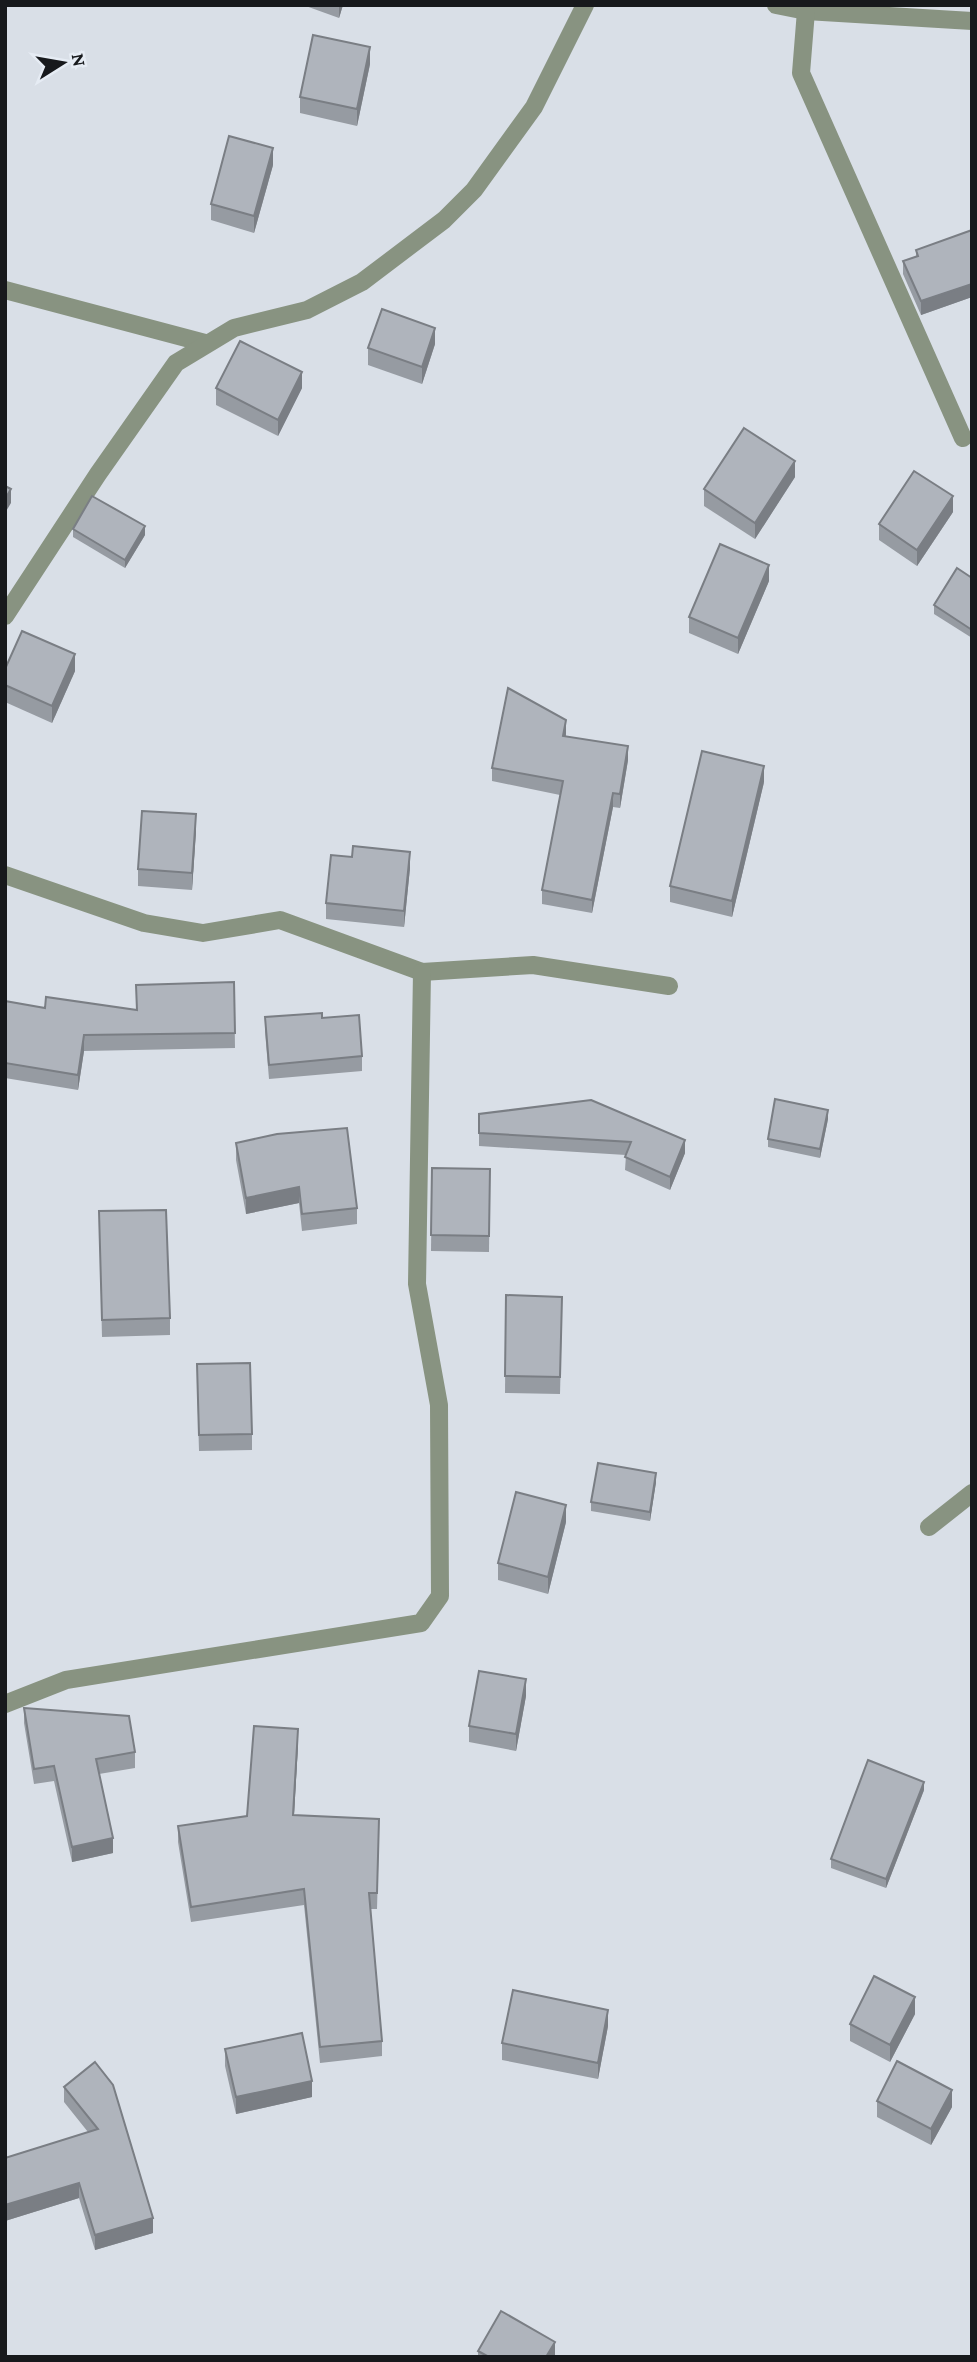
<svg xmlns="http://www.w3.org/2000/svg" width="977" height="2362" font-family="'Crimson Pro',serif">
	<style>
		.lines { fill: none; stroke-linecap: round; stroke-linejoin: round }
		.minor { stroke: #889381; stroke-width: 18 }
		.wall { fill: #969ba2 }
		.shaded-wall { fill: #7a7e84 }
		.building { fill: #afb4bc; stroke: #7a7e84; stroke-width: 2 }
	</style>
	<rect width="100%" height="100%" fill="#d9dfe7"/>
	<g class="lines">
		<!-- minor -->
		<g class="minor">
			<polyline points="776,5 806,11 972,21"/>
			<polyline points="806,11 801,73 963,438"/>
			<polyline points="5,290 205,343"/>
			<polyline points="5,616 98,474 176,363 234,328 307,310 362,282 444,220 474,190 534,107 585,5"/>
			<polyline points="5,875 144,923 203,933 280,920 422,972 533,965 669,986"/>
			<polyline points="929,1527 972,1493"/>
			<polyline points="5,1704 66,1680 421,1623 440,1596 439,1405 417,1284 422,972"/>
		</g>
	</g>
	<!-- wall -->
	<g class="wall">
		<polygon points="303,5 343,5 339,18"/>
		<polygon points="370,64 357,126 300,113 300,97"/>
		<polygon points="273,165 254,233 211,220 211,204"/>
		<polygon points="972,230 972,297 921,315 903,274 903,261 916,257 916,250"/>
		<polygon points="435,344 422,384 368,365 368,348"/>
		<polygon points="216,388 302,388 278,436 216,405"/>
		<polygon points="795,477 755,539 704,506 704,489"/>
		<polygon points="953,512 917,566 879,540 879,524"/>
		<polygon points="73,529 145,535 125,568 73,537"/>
		<polygon points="972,578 972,638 934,614 934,605"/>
		<polygon points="769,581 738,654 689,633 689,617"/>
		<polygon points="5,669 75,671 52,723 5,702"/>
		<polygon points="566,734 566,736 628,760 620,808 613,807 592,913 542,904 542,890 560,795 492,781 492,768"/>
		<polygon points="764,782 732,917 670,902 670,886"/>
		<polygon points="196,831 192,890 138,886 138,869"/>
		<polygon points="410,868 404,927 326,919 326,903"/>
		<polygon points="234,982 235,1048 84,1051 78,1090 5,1078 5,1001 45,1008 137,1010"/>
		<polygon points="265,1017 322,1018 362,1056 362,1071 269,1079 265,1031"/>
		<polygon points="479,1114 685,1153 670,1190 625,1170 626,1155 479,1146"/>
		<polygon points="828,1119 820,1158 768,1147 768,1139"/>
		<polygon points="236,1143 357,1208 357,1224 302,1231 299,1203 246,1214 236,1160"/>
		<polygon points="432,1168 490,1169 489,1252 431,1251"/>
		<polygon points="99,1211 170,1318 170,1335 102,1337"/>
		<polygon points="506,1295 562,1313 560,1394 505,1393"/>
		<polygon points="197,1380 252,1434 252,1450 199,1451"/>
		<polygon points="656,1482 650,1521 591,1511 591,1502"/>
		<polygon points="566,1522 548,1594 498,1580 498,1563"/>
		<polygon points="526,1696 516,1751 469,1742 469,1726"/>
		<polygon points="24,1708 135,1752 135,1768 99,1774 113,1853 72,1862 54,1781 34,1784 24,1723"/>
		<polygon points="298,1745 294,1815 379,1835 377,1909 370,1909 382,2041 382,2056 320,2063 304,1905 191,1922 178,1842 178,1826 247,1816"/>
		<polygon points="924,1790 886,1888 831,1868 831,1859"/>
		<polygon points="915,2014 890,2062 850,2041 850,2024"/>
		<polygon points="608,2026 598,2079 502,2060 502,2043"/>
		<polygon points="225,2049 312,2097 236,2114 225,2066"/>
		<polygon points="95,2062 153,2233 95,2250 79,2198 5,2221 88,2132 64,2102 64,2087"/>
		<polygon points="877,2101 952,2107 931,2145 877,2117"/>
		<polygon points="478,2351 555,2357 478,2357"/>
	</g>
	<!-- shaded-wall -->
	<g class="shaded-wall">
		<polygon points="339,5 343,5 339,18"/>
		<polygon points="370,47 370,64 357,126 357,109"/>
		<polygon points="273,148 273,165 254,233 254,216"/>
		<polygon points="972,284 972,297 921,315 921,301"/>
		<polygon points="435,328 435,344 422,384 422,367"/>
		<polygon points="302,372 302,388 278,436 278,420"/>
		<polygon points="795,461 795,477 755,539 755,523"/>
		<polygon points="11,489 11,503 5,513 5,499"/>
		<polygon points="953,496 953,512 917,566 917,550"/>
		<polygon points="145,526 145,535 125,568 125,560"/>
		<polygon points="769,565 769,581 738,654 738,638"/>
		<polygon points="75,654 75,671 52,723 52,706"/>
		<polygon points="566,720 566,734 563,749 563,736"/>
		<polygon points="628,746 628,760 620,808 620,794"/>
		<polygon points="764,766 764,782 732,917 732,901"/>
		<polygon points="613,793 613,807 592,913 592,900"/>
		<polygon points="196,814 196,831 192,890 192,873"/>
		<polygon points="410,852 410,868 404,927 404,911"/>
		<polygon points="84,1035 84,1051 78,1090 78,1075"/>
		<polygon points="828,1110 828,1119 820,1158 820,1149"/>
		<polygon points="685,1140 685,1153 670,1190 670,1177"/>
		<polygon points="299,1187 299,1203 246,1214 246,1198"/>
		<polygon points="656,1473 656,1482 650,1521 650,1512"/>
		<polygon points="566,1505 566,1522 548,1594 548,1577"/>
		<polygon points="526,1679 526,1696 516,1751 516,1734"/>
		<polygon points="298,1729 298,1745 293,1831 293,1815"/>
		<polygon points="924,1782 924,1790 886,1888 886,1879"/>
		<polygon points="113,1838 113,1853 72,1862 72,1847"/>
		<polygon points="915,1997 915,2014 890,2062 890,2045"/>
		<polygon points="608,2010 608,2026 598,2079 598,2063"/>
		<polygon points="312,2081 312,2097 236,2114 236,2097"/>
		<polygon points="952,2090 952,2107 931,2145 931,2129"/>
		<polygon points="79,2183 79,2198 5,2221 5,2205"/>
		<polygon points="153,2218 153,2233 95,2250 95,2235"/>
		<polygon points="555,2342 555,2357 546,2357"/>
	</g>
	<!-- building -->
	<g class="building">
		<polygon points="313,35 370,47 357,109 300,97"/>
		<polygon points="229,136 273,148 254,216 211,204"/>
		<polygon points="972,230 972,284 921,301 903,261 918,256 916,250"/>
		<polygon points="382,309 435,328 422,367 368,348"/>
		<polygon points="240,341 302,372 278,420 216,388"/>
		<polygon points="744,428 795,461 755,523 704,489"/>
		<polygon points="914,471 953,496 917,550 879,524"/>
		<polygon points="5,486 11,489 5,499"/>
		<polygon points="92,496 145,526 125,560 73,529"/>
		<polygon points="720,544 769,565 738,638 689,617"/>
		<polygon points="957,568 972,578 972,630 934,605"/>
		<polygon points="22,631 75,654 52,706 5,685 5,669"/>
		<polygon points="508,688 566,720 563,736 628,746 620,794 613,793 592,900 542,890 563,781 492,768"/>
		<polygon points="702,751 764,766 732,901 670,886"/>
		<polygon points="142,811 196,814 192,873 138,869"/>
		<polygon points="353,846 410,852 404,911 326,903 331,855 352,857"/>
		<polygon points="234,982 235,1033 84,1035 78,1075 5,1063 5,1001 45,1008 46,997 137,1010 136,985"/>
		<polygon points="322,1013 322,1018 359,1015 362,1056 269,1065 265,1017"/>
		<polygon points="775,1099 828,1110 820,1149 768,1139"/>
		<polygon points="591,1100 685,1140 670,1177 625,1157 631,1142 479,1133 479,1114"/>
		<polygon points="347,1128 357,1208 302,1214 299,1187 246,1198 236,1143 277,1134"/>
		<polygon points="432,1168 490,1169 489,1236 431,1235"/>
		<polygon points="166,1210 170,1318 102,1320 99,1211"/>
		<polygon points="506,1295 562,1297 560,1377 505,1376"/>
		<polygon points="250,1363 252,1434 199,1435 197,1364"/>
		<polygon points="598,1463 656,1473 650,1512 591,1502"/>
		<polygon points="516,1492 566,1505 548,1577 498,1563"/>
		<polygon points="479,1671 526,1679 516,1734 469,1726"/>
		<polygon points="24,1708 129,1716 135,1752 96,1759 113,1838 72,1847 54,1766 34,1769"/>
		<polygon points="254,1726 298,1729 293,1815 379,1819 377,1893 369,1893 382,2041 320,2047 304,1889 191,1907 178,1826 247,1816"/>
		<polygon points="868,1760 924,1782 886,1879 831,1859"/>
		<polygon points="874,1976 915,1997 890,2045 850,2024"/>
		<polygon points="513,1990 608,2010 598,2063 502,2043"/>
		<polygon points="302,2033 312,2081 236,2097 225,2049"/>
		<polygon points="897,2061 952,2090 931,2129 877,2101"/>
		<polygon points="95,2062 113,2085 153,2218 95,2235 79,2183 5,2205 5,2158 98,2129 64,2087"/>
		<polygon points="501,2311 555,2342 546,2357 489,2357 478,2351"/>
	</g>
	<!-- border -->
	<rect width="977" height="2362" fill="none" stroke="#17191c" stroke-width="14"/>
	<!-- north arrow -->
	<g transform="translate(63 63) rotate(79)" stroke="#e6ecf4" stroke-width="5" paint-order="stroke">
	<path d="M0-5L12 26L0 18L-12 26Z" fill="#17191c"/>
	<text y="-10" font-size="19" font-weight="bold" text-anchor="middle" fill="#17191c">N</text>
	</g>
</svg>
